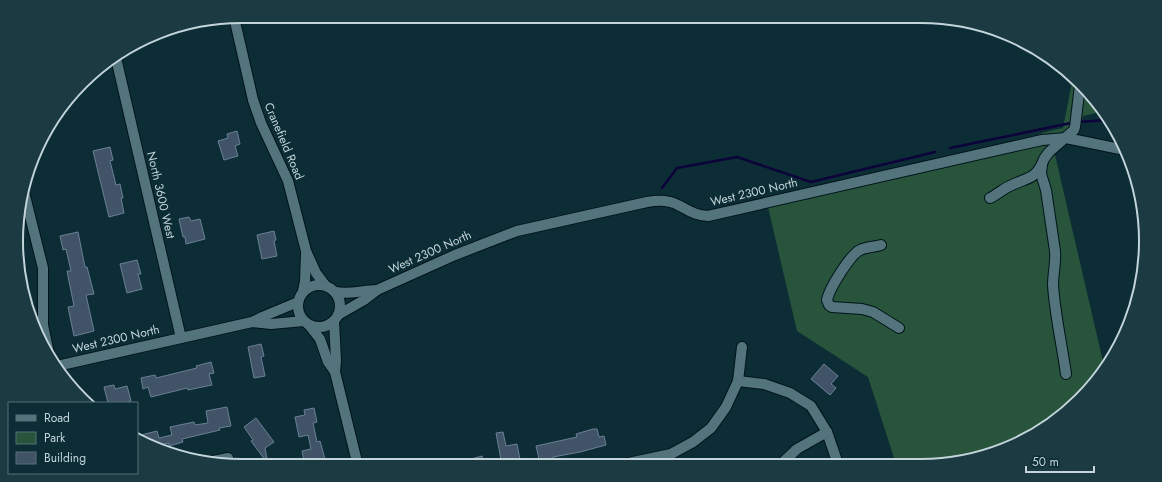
<svg xmlns="http://www.w3.org/2000/svg" width="1162" height="482" font-family="Jost,sans-serif">
	<style>
		.green { fill: #27543b }
		.lines { fill: none; stroke-linecap: round; stroke-linejoin: round }
		.stream { stroke: #0d033b; stroke-width: 2.5 }
		.building { fill: #405367; stroke: #6b8095 }
		.minor-casing { stroke: #00141a; stroke-width: 12 }
		.minor { stroke: #53737d; stroke-width: 10 }
		.labels { text-anchor: middle; dominant-baseline: central; stroke-width: 3; stroke-linejoin: round; paint-order: stroke }
		.street-label { font-size: 12px; fill: #c3d5da; stroke: #0c2d35 }
		.rim { fill: none; stroke: #c3d5da; stroke-width: 2 }
	</style>
	<rect width="100%" height="100%" fill="#0c2d35"/>
	<!-- green -->
	<polygon class="green" points="1073,77 1100,112 1083,116 1076,142 1052,142 1105,370 1069,410 1007,449 951,464 896,464 868,377 797,331 768,207 1043,145 1041,133 1063,128"/>
	<g class="lines">
		<!-- stream -->
		<g class="stream">
			<polyline points="1079,122 1106,120"/>
			<polyline points="950,148 1071,123"/>
			<polyline points="662,188 677,168 737,157 811,182 935,152"/>
		</g>
	</g>
	<!-- building -->
	<g class="building">
		<polygon points="237,131 240,144 235,146 238,156 224,160 218,141 228,138 227,134"/>
		<polygon points="110,147 113,160 110,161 116,185 120,184 123,198 121,198 124,213 109,217 93,151"/>
		<polygon points="189,217 191,221 200,219 205,239 186,244 185,237 183,237 179,219"/>
		<polygon points="274,231 276,240 274,241 277,256 262,259 257,235"/>
		<polygon points="78,232 85,267 87,267 94,294 86,295 94,331 74,336 68,307 74,306 67,271 71,271 66,249 63,250 60,236"/>
		<polygon points="137,260 141,274 138,274 142,289 127,293 120,264"/>
		<polygon points="261,344 264,356 261,357 265,376 254,378 248,347"/>
		<polygon points="211,362 214,373 209,374 212,385 188,390 187,388 151,397 148,387 143,389 141,378 155,375 156,378 197,368 196,366"/>
		<polygon points="824,364 838,376 831,384 836,388 830,395 811,379"/>
		<polygon points="114,385 115,389 127,386 131,401 124,403 108,403 104,387"/>
		<polygon points="227,407 231,426 219,428 220,430 182,439 183,442 169,446 169,443 155,447 137,437 137,436 157,431 159,438 172,435 170,427 194,422 195,425 208,423 206,411"/>
		<polygon points="314,408 317,422 313,423 317,442 320,441 327,466 305,466 302,451 311,449 308,435 299,437 295,417 305,415 304,410"/>
		<polygon points="256,418 274,442 265,448 268,464 251,441 253,440 244,427"/>
		<polygon points="593,429 597,429 599,437 604,436 606,445 580,452 553,457 554,460 540,463 536,446 577,437 576,434"/>
		<polygon points="503,432 506,446 517,444 521,465 502,465 496,433"/>
		<polygon points="482,456 485,465 457,465 457,463"/>
	</g>
	<g class="lines">
		<defs>
			<g id="minor">
				<polyline points="234,17 253,100 261,123 288,181 306,251 316,273 325,285"/>
				<polyline points="116,58 181,338"/>
				<polyline points="24,192 43,268 43,325 50,358"/>
				<path d="M990,198C998,194 1004,188 1012,185C1026,178 1034,180 1042,164"/>
				<path d="M881,245C874,247 866,247 860,250C850,255 829,289 827,300L829,305L832,307L862,309L873,312L899,328"/>
				<circle cx="319" cy="306" r="21"/>
				<polyline points="303,291 305,281 306,253"/>
				<path d="M335,292C350,295 363,290 377,290"/>
				<path d="M338,315L364,300L377,290L455,255L517,231L647,202C658,200 669,200 678,205C690,211 694,215 708,216L1042,140L1066,138L1125,150"/>
				<polyline points="334,321 336,360 335,372 358,466"/>
				<polyline points="252,322 262,317 298,302"/>
				<polyline points="309,325 320,339 328,362 335,372"/>
				<polyline points="57,366 252,322 271,324 304,321"/>
				<path d="M1066,374C1062,345 1055,315 1053,285C1053,274 1056,263 1055,251L1046,190L1041,174L1042,164L1044,159L1049,152L1074,130L1075,127L1080,85"/>
				<polyline points="738,381 764,384 790,393 811,406 827,432 838,464"/>
				<polyline points="213,461 228,458 229,464"/>
				<polyline points="619,465 671,454 693,442 711,428 726,407 738,381 742,347"/>
				<polyline points="780,465 797,449 827,432"/>
			</g>
		</defs>
		<!-- minor casing -->
		<use href="#minor" class="minor-casing"/>
		<!-- minor -->
		<use href="#minor" class="minor"/>
	</g>
	<g class="labels">
		<!-- street labels -->
		<g class="street-label">
			<text transform="translate(284 141) rotate(67)">Cranefield Road</text>
			<text transform="translate(754 192) rotate(-13)">West 2300 North</text>
			<text transform="translate(161 195) rotate(77)">North 3600 West</text>
			<text transform="translate(430 252) rotate(-24)">West 2300 North</text>
			<text transform="translate(116 339) rotate(-13)">West 2300 North</text>
		</g>
	</g>
	<!-- crop -->
	<path d="M0 0H1162V482H0ZM241 23H921A218 218 0 0 1 1139 241V241A218 218 0 0 1 921 459H241A218 218 0 0 1 23 241V241A218 218 0 0 1 241 23Z" fill="#1b3a42" fill-rule="evenodd"/>
	<path class="rim" d="M241 23H921A218 218 0 0 1 1139 241V241A218 218 0 0 1 921 459H241A218 218 0 0 1 23 241V241A218 218 0 0 1 241 23Z"/>
	<!-- legend -->
	<rect x="8" y="402" width="130" height="72" fill="#0c2d35" stroke="#557077"/>
	<rect x="16" y="415" width="20" height="6" fill="#53737d" stroke="#557077"/>
	<text x="44" y="422" font-size="12" fill="#c3d5da">Road</text>
	<rect x="16" y="432" width="20" height="12" fill="#27543b" stroke="#557077"/>
	<text x="44" y="442" font-size="12" fill="#c3d5da">Park</text>
	<rect x="16" y="452" width="20" height="12" fill="#405367" stroke="#557077"/>
	<text x="44" y="462" font-size="12" fill="#c3d5da">Building</text>
	<!-- scale -->
	<path d="M1026 466v6h68v-6" fill="none" stroke="#c3d5da" stroke-width="2"/>
	<text x="1032" y="466" font-size="12" fill="#c3d5da" stroke="#0c2d35" stroke-width="3" paint-order="stroke">50 m</text>
</svg>
